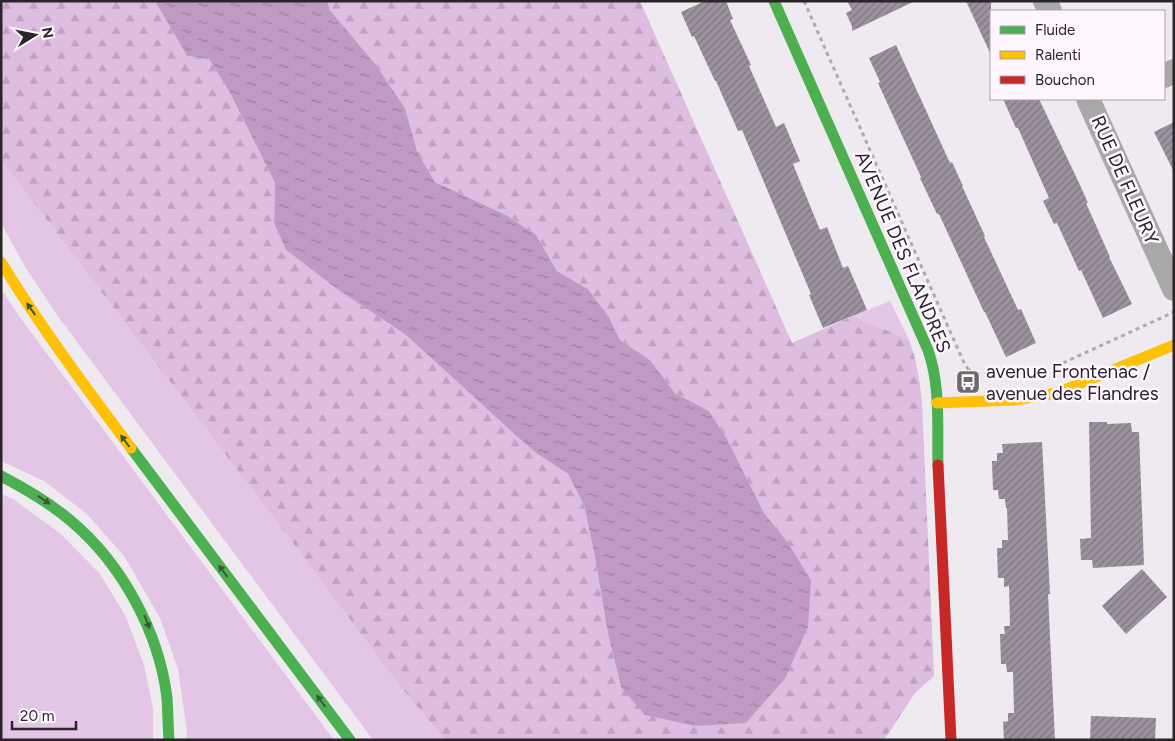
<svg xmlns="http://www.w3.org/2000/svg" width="1175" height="741" font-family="Figtree,sans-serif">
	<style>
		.green { fill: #e3c5e5 }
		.forest { fill: url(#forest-firs) }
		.water { fill: url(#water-ripples) }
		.building { fill: url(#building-hatch) }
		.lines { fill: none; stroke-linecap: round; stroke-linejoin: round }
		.path { stroke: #adaaad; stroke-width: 3; stroke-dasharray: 4 4; stroke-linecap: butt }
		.street { stroke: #a9a8a9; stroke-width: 24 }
		.fast { stroke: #4caf50; stroke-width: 11 }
		.slow { stroke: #ffc107; stroke-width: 11 }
		.jam { stroke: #c62828; stroke-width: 11 }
		.oneway { fill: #375c39 }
		.labels { text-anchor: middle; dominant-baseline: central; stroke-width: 5; stroke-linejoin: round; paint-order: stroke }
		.street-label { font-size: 19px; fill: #292529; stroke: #fef5fe }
		.poi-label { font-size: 19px; fill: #292529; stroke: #fef5fe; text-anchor: start }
	</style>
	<defs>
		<pattern id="forest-firs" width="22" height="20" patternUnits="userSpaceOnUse" patternTransform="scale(1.25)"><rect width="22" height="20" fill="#ddbde0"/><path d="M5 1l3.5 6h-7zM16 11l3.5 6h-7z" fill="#bea2c0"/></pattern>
		<pattern id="water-ripples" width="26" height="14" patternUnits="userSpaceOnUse" patternTransform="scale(1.25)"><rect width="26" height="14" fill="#c19ac4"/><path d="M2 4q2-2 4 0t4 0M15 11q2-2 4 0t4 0" fill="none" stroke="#9d7d9f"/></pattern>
		<pattern id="building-hatch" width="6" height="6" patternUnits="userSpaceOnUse" patternTransform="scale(1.25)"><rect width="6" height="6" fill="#9c919e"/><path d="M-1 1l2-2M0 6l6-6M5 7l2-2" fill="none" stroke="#7f7681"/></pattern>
	</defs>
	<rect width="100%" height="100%" fill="#efeaef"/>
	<!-- green -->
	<g class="green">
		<polygon points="1,160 286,534 396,681 445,740 373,740 57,315 24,265 1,223"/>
		<polygon points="1,289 19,316 334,740 186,740 187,732 178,669 160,618 124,556 87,514 44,481 1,461"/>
		<polygon points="890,301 909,340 853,316"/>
		<polygon points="1,494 13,499 61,534 100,574 126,617 144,665 153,708 153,740 1,740"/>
	</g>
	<!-- forest -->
	<path class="forest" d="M1,1H155L187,56L209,59L230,93L275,183L274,223L286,250L337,289L406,335L511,431L536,453L568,474L584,505L595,557L608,634L621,687L746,723L785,679L808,627L786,540L764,513L727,439L709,411L675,393L650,360L620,340L609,317L588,289L557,271L536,235L506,215L435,182L417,151L405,108L376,65L330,10L327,1H640L792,343L853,316L909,340C917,361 920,381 922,403L934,676L915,693L884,740H445L396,681L286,534L1,160Z"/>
	<!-- water -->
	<polygon class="water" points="155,1 327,1 330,10 376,65 405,108 417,151 435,182 506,215 536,235 557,271 588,289 609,317 620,340 650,360 675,393 709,411 727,439 764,513 786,540 811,580 808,627 785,679 746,723 695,726 645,715 621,687 608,634 595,557 584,505 568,474 536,453 511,431 406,335 337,289 286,250 274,223 275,183 230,93 209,59 187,56"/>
	<!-- building -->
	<g class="building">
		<polygon points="705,1 726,1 733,19 730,20 751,65 749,66 776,127 784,123 800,161 793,164 820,230 827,227 843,268 848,266 867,310 823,328 809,295 811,294 742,130 738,131 716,81 715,81 694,36 692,37 681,12"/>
		<polygon points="847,1 915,1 852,31 852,26 846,13 852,10"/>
		<polygon points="966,1 991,1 991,55"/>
		<polygon points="896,45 950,163 952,162 963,186 962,186 985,236 984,237 1018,310 1021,309 1036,343 1006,357 985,312 984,312 939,214 937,214 920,178 921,177 878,83 880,82 869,58"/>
		<polygon points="1003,99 1039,99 1080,185 1088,203 1086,203 1110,257 1109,257 1132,304 1103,318 1081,270 1079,271 1057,223 1054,224 1043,201 1049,198 1018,128 1016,128"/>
		<polygon points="1174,122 1174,172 1154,132"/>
		<polygon points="1089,422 1107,422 1107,424 1131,423 1132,432 1139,432 1144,565 1093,568 1092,560 1081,560 1080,539 1091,538"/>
		<polygon points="1042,442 1050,594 1048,594 1055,740 1004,740 1003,722 1008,721 1008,713 1014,713 1013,672 1007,672 1006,664 1001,664 1000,634 1005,634 1004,626 1010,626 1009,586 1004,587 1004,578 998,578 997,548 1002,548 1002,540 1008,540 1007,508 1006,508 1005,499 999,499 998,490 993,490 992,461 997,461 997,453 1003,453 1002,444"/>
		<polygon points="1142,569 1167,597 1126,634 1102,606"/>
		<polygon points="1091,716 1156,718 1155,740 1090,740"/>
	</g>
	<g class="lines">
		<!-- path -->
		<g class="path">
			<polyline points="804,1 965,365 969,370"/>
			<polyline points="1063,363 1174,312"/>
			<polyline points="969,370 974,373 981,374 1028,372"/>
		</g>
		<!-- street -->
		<g class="street">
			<polyline points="1045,1 1050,11"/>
			<polyline points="1164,76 1174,71"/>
			<polyline points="1088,99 1174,289"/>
		</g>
		<!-- fast -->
		<g class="fast">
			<path d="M774,1L928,350C941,387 937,427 938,465"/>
			<polyline points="131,448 350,740"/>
			<path d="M1,476C26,489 50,503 71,521C122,564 159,632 167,698C168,712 168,726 169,740"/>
		</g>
		<!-- slow -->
		<g class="slow">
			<path d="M1,262C40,326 86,388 131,448"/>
			<polyline points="937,403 1015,400 1057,393 1174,345"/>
		</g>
		<!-- jam -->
		<polyline class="jam" points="938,465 951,740"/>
	</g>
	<!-- one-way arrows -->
	<defs><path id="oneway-solid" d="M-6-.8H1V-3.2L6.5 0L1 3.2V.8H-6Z" transform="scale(1.25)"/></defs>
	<g class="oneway">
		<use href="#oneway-solid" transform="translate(31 309) rotate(-125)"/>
		<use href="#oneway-solid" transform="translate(125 441) rotate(-127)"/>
		<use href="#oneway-solid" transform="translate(44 500) rotate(33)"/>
		<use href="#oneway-solid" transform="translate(223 571) rotate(-127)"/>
		<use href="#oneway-solid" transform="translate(147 622) rotate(69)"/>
		<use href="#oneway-solid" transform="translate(321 701) rotate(-127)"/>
	</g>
	<!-- icons -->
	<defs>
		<symbol id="bus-square" viewBox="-11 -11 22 22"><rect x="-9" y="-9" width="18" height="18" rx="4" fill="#6e6a6e" stroke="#fef5fe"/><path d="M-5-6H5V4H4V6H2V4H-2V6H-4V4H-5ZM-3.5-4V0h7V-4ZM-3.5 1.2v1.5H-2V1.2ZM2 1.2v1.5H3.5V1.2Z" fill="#fff"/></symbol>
	</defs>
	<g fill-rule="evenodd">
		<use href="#bus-square" x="954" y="368" width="28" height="28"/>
	</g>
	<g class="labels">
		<!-- street labels -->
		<g class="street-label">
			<text transform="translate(1125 180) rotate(66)">RUE DE FLEURY</text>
			<text transform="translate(903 252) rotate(67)">AVENUE DES FLANDRES</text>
		</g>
		<!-- poi labels -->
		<g class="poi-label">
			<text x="986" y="371">avenue Frontenac /<tspan x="986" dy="22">avenue des Flandres</tspan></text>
		</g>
	</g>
	<!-- border -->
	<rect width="1175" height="741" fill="none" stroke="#292529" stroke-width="5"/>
	<!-- legend -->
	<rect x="990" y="10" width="175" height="90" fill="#fef5fe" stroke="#a9a2a9"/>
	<rect x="1000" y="26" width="25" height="8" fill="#4caf50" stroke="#a9a2a9"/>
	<text x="1035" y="35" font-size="15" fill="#292529">Fluide</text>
	<rect x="1000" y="51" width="25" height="8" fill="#ffc107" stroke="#a9a2a9"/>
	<text x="1035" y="60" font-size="15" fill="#292529">Ralenti</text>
	<rect x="1000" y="76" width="25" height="8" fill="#c62828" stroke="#a9a2a9"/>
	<text x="1035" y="85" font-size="15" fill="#292529">Bouchon</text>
	<!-- north arrow -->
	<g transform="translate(35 35) rotate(80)" stroke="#fef5fe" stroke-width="4" paint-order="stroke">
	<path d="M0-4L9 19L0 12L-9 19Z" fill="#292529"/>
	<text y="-8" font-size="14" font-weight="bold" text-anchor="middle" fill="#292529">N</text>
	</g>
	<!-- scale -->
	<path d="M12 721v8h64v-8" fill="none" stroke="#292529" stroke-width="2.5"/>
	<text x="20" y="721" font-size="15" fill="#292529" stroke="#fef5fe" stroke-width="4" paint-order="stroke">20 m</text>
</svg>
